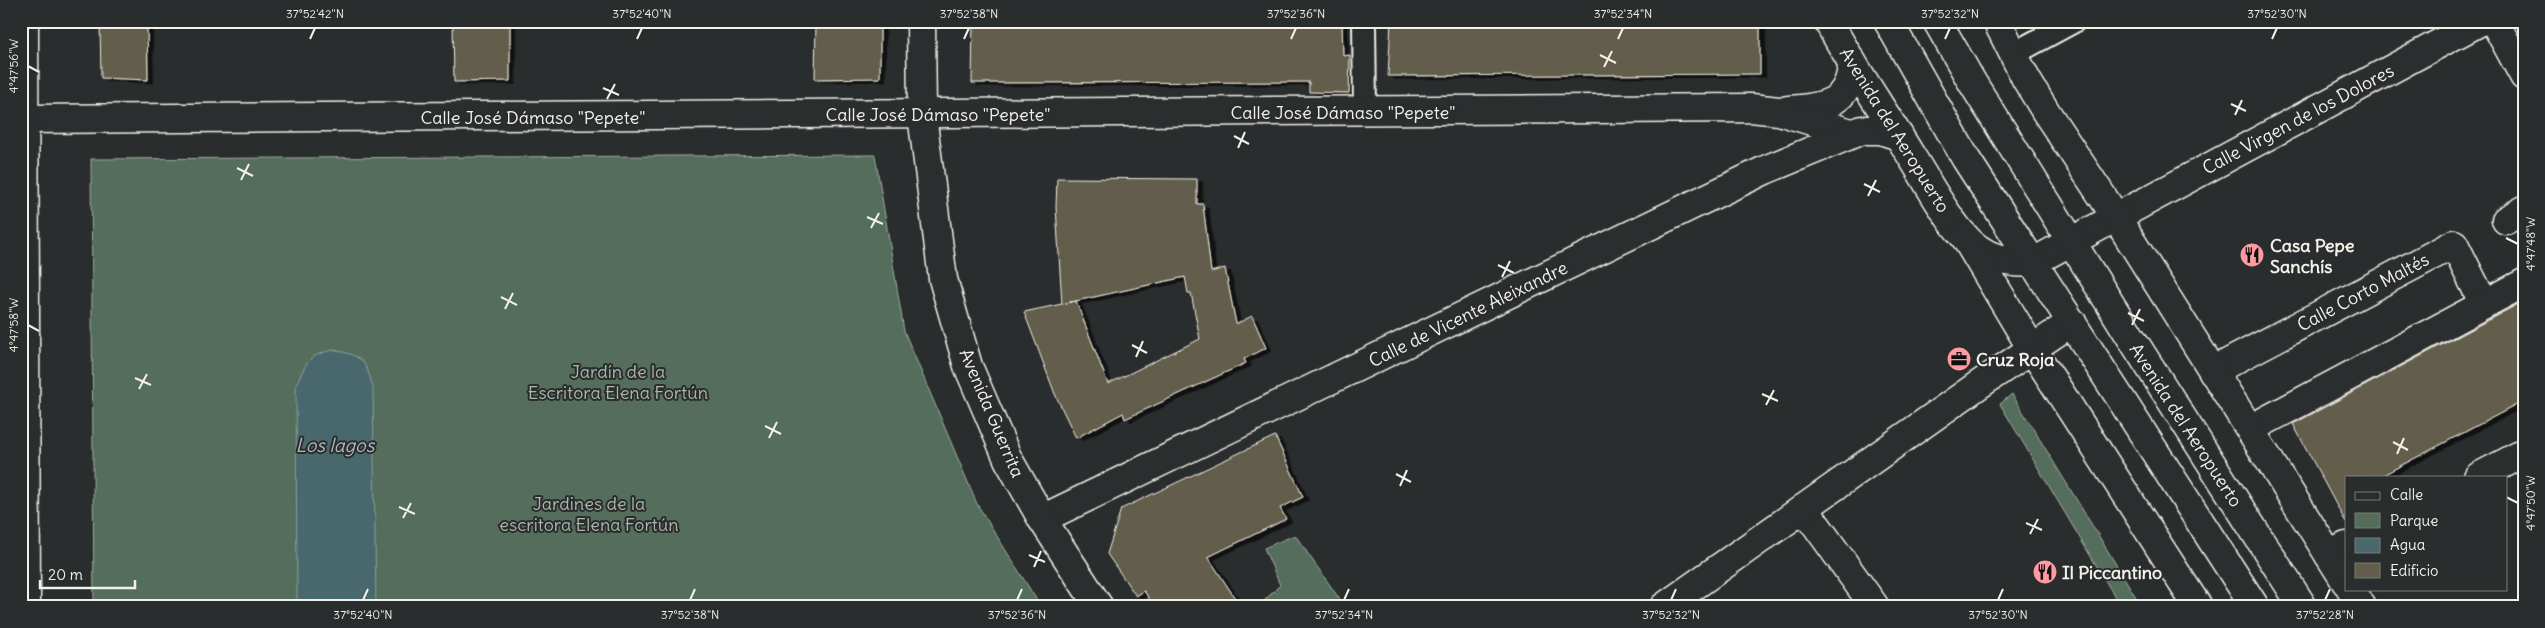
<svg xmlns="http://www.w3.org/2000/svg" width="2545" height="628" font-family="Delius,sans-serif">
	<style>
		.green { fill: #546d5b; stroke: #a4afa2 }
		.water { fill: #4a676e; stroke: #8e9e9f }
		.building { fill: #635d4c; stroke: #f4f1e8; filter: url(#shadow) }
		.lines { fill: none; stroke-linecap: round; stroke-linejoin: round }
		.pedestrian-casing { stroke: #f4f1e8; stroke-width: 26 }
		.minor-casing { stroke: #f4f1e8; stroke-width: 31 }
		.tertiary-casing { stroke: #f4f1e8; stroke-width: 31 }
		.primary-casing { stroke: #f4f1e8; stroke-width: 31 }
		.pedestrian { stroke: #2a2d2e; stroke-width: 22 }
		.minor { stroke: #2a2d2e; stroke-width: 28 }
		.tertiary { stroke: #2a2d2e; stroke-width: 28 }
		.primary { stroke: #2a2d2e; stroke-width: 28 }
		.ticks { fill: none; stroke: #f4f1e8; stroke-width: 2 }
		.labels { text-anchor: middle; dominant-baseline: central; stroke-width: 4; stroke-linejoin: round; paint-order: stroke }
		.street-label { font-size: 18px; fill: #f4f1e8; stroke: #2a2d2e }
		.poi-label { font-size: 18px; font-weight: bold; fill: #f4f1e8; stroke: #2a2d2e; text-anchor: start }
		.park-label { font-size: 18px; fill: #acb6a9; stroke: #2a2d2e }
		.water-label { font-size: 19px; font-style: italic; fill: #b0bab7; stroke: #2a2d2e }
		.neatline { fill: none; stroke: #f4f1e8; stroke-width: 2 }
		.ticks-label { font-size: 12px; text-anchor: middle; fill: #f4f1e8 }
	</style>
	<defs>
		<filter id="shadow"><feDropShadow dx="5.5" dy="3" stdDeviation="0" flood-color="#0009"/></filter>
	</defs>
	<rect width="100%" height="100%" fill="#2a2d2e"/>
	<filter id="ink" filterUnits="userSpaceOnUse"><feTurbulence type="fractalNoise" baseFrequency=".02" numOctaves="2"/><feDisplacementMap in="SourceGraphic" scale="10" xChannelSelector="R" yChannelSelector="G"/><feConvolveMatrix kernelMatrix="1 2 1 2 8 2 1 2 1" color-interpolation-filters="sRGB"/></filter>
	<g filter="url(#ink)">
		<!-- green -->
		<g class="green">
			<polygon points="875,155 904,331 977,504 1041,607 94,607 91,159"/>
			<polygon points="2012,394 2142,607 2121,607 2000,404"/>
			<polygon points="1295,535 1345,607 1258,607 1280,585 1264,548"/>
		</g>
		<!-- water -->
		<g class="water">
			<rect x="217" y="21" width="91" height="3"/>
			<path d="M334,350C363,356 365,360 373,387L376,607H297L296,385C306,363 309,354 334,350Z"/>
		</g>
		<!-- building -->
		<g class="building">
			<polygon points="100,21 147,21 148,80 101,78"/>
			<polygon points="453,21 510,21 510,81 454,82"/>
			<polygon points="816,21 880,21 880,78 815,79"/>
			<polygon points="973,21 1342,21 1343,56 1350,55 1349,93 1309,92 1309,82 972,83"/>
			<polygon points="1391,21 1760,21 1760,74 1388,76"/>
			<polygon points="1057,178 1197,179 1197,204 1203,204 1211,272 1225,268 1236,324 1252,316 1266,348 1244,359 1246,363 1125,419 1123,413 1076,438 1055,394 1024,312 1076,301 1108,384 1200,339 1191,293 1188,293 1185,277 1062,304 1056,207"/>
			<polygon points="2524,301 2524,401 2379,477 2346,477 2346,523 2293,424"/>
			<polygon points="1275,436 1303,497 1280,508 1286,519 1208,557 1241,607 1155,607 1144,591 1136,596 1107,554 1121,509"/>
		</g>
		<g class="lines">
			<defs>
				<g id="pedestrian">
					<polyline points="1364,21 1365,111"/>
					<polyline points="2013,54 2074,21"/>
				</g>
				<g id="minor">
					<polyline points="2494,21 2524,76"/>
					<path d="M1788,110C1823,108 1851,104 1852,62"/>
					<polyline points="21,119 1751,108 1779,111 1851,133"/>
					<polyline points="2506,220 2524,210"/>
					<polyline points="2033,262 2481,21"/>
					<polyline points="2213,371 2454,244 2484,304"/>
					<polyline points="2250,429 2524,283"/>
					<polyline points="2478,477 2524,453"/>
					<polyline points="1804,508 1875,607"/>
					<polyline points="1042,519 1765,170 1862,130 1880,130 1899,136"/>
					<polyline points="2329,555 2346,546"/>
					<polyline points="1664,607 1977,386 2072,322"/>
				</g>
				<g id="tertiary">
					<polyline points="921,21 922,115 943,279 968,366 1008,459 1042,519 1099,607"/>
					<path d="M1828,21C1853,67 1883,110 1910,154C1926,179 1945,216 1965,237C1982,256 2008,265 2033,262"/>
					<polyline points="1997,21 2026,79 2046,112 2116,217 2346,582"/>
					<polyline points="1965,237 2032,349 2198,607"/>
					<polyline points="2351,589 2362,607"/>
				</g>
				<g id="primary">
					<polyline points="24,21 26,607"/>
					<polyline points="1888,21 1966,159 2255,607"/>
					<polyline points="1937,21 1972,82 2132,339 2303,607"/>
				</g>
			</defs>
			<!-- pedestrian casing -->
			<use href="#pedestrian" class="pedestrian-casing"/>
			<!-- minor casing -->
			<use href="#minor" class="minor-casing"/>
			<!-- tertiary casing -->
			<use href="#tertiary" class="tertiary-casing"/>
			<!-- primary casing -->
			<use href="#primary" class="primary-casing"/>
			<!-- pedestrian -->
			<use href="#pedestrian" class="pedestrian"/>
			<!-- minor -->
			<use href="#minor" class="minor"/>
			<!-- tertiary -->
			<use href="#tertiary" class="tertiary"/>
			<!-- primary -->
			<use href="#primary" class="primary"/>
		</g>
	</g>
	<!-- ticks -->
	<path class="ticks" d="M310,39L315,28M637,39L642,28M964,39L969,28M1291,39L1296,28M1618,39L1623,28M1945,39L1950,28M2272,39L2277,28M1600,55L1616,63M28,66L39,72M1604,67L1612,51M603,88L619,95M607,99L615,84M2231,104L2246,111M2235,115L2242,100M1234,136L1249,144M1238,148L1245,132M237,168L253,176M241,180L249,164M1864,184L1880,192M1868,196L1876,180M867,217L883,224M871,228L879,213M2506,238L2518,244M1498,265L1514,273M1502,277L1510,261M501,297L517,305M505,309L513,293M2128,313L2144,321M28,325L39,331M2132,325L2140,309M1132,345L1147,353M1136,357L1143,341M135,378L151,385M139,389L147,374M1762,394L1778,401M1766,405L1774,390M765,426L781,434M769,438L777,422M2393,442L2408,450M2397,454L2404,438M1396,474L1411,482M1400,486L1407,470M2506,497L2518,503M399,507L415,514M403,518L411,503M2026,523L2042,530M2030,534L2038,519M1029,555L1045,562M1034,567L1041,551M363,600L368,589M690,600L695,589M1017,600L1022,589M1344,600L1349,589M1671,600L1676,589M1998,600L2003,589M2325,600L2330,589"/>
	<!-- icons -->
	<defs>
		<symbol id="restaurant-disc" viewBox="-11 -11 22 22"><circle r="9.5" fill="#ff9aa2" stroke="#2a2d2e"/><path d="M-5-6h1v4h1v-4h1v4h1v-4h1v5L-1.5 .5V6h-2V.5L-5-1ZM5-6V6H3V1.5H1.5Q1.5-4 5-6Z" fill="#111"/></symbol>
		<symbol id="office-disc" viewBox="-11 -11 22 22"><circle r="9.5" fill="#ff9aa2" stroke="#2a2d2e"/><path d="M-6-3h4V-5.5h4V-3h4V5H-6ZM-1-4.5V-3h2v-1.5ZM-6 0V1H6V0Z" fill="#111"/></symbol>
	</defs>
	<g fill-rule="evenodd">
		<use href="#restaurant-disc" x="2238" y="241" width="28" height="28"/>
		<use href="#office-disc" x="1945" y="345" width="28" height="28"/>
		<use href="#restaurant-disc" x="2031" y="558" width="28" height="28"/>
	</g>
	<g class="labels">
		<!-- street labels -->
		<g class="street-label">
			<text x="1343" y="112">Calle José Dámaso "Pepete"</text>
			<text x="938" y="114">Calle José Dámaso "Pepete"</text>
			<text x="533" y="117">Calle José Dámaso "Pepete"</text>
			<text transform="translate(2298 119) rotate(-28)">Calle Virgen de los Dolores</text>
			<text transform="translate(1895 130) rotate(58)">Avenida del Aeropuerto</text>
			<text transform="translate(2363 292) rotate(-28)">Calle Corto Maltés</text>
			<text transform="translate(1468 314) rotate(-26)">Calle de Vicente Aleixandre</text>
			<text transform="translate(992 413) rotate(67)">Avenida Guerrita</text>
			<text transform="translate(2186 425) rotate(57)">Avenida del Aeropuerto</text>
		</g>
		<!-- poi labels -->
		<g class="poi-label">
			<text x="2270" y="245">Casa Pepe<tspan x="2270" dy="21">Sanchís</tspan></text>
			<text x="1976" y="359">Cruz Roja</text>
			<text x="2062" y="572">Il Piccantino</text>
		</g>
		<!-- park labels -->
		<g class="park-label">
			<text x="618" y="371">Jardín de la<tspan x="618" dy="21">Escritora Elena Fortún</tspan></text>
			<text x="589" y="503">Jardines de la<tspan x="589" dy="21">escritora Elena Fortún</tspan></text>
		</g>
		<!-- water labels -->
		<g class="water-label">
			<text x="335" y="445">Los lagos</text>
		</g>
	</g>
	<!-- margin -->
	<rect width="2545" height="628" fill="none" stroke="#2a2d2e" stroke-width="55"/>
	<!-- legend -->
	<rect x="2345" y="476" width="162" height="115" fill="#2a2d2e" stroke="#7b7b78"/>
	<rect x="2355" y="492" width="25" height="8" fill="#2a2d2e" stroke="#7b7b78"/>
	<text x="2390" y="500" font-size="15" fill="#f4f1e8">Calle</text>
	<rect x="2355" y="513" width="25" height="15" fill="#546d5b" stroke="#7b7b78"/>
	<text x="2390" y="526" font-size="15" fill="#f4f1e8">Parque</text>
	<rect x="2355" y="538" width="25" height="15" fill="#4a676e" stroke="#7b7b78"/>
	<text x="2390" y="550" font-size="15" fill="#f4f1e8">Agua</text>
	<rect x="2355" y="563" width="25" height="15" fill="#635d4c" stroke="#7b7b78"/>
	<text x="2390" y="576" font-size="15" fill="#f4f1e8">Edificio</text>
	<!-- scale -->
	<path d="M40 580v8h95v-8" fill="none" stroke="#f4f1e8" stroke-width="2.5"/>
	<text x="48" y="580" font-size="15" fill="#f4f1e8" stroke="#2a2d2e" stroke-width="4" paint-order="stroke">20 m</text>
	<rect x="28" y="28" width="2490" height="572" class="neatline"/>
	<g class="ticks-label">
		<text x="315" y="18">37°52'42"N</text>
		<text x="642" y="18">37°52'40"N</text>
		<text x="969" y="18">37°52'38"N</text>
		<text x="1296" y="18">37°52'36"N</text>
		<text x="1623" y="18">37°52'34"N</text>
		<text x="1950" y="18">37°52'32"N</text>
		<text x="2277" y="18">37°52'30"N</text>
		<text transform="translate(14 66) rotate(-90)" y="4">4°47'56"W</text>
		<text transform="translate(2531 244) rotate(-90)" y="4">4°47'48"W</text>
		<text transform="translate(14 325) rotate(-90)" y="4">4°47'58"W</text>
		<text transform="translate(2531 503) rotate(-90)" y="4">4°47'50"W</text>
		<text x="363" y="619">37°52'40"N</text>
		<text x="690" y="619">37°52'38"N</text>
		<text x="1017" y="619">37°52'36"N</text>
		<text x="1344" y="619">37°52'34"N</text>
		<text x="1671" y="619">37°52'32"N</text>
		<text x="1998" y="619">37°52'30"N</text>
		<text x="2325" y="619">37°52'28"N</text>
	</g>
</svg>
